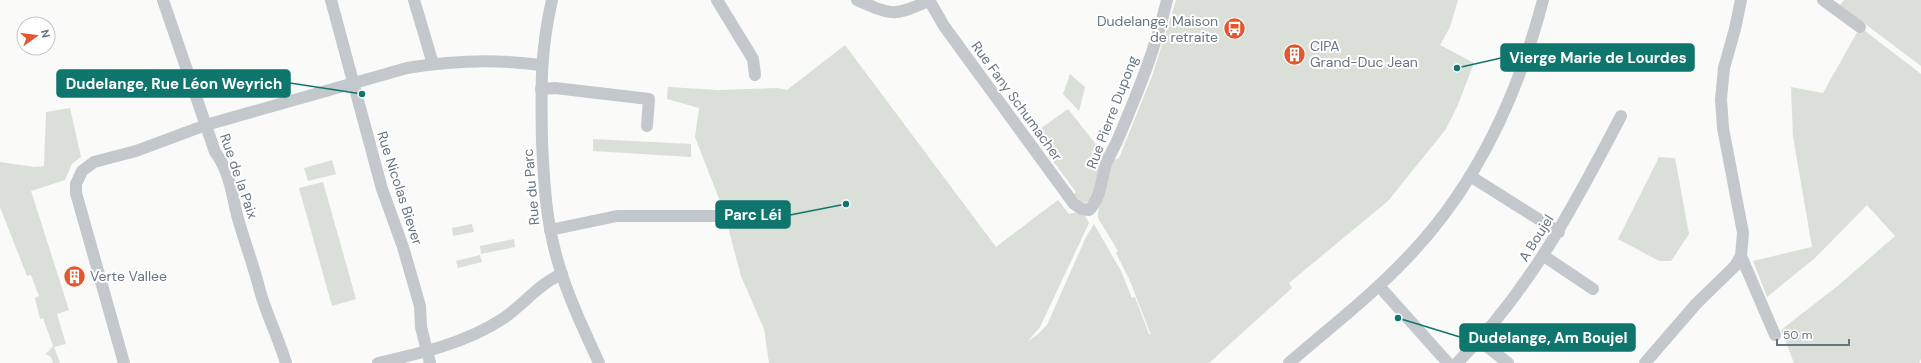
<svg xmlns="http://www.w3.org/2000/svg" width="1921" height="363" font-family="'DM Sans',sans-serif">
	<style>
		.green { fill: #dadfd7 }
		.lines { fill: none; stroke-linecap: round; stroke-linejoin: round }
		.minor { stroke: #c3c8cc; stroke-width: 12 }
		.labels { text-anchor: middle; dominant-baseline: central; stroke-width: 4; stroke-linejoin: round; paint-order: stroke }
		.poi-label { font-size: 14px; fill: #657683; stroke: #fff; text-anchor: start }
		.street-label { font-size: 14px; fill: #657683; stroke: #fff }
		.leader { fill: none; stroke: #0f766e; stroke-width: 1.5 }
		.callout-dot { fill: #0f766e; stroke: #fff; stroke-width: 1.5 }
		.callout { fill: #0f766e; stroke: #0f766e; stroke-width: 1.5 }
		.callout-label { font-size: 15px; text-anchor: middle; font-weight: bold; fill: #fff }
	</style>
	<rect width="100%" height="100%" fill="#fafaf8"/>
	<!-- green -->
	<g class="green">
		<polygon points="1176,0 1458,0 1450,27 1440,45 1474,63 1457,107 1446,129 1388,201 1289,283 1292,288 1209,363 769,363 764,329 741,276 728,227 736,227 741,223 741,208 737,204 721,204 695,137 699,108 667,99 668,87 718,90 777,88 787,90 845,45 996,247 1058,200 1069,214 1077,212 1084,214 1089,223 1040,327 1028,341 1038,334 1047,325 1086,237 1094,224 1121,271 1132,298 1135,297 1149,334 1151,335 1130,281 1116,253 1118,251 1098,218 1098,213 1109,162 1119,158 1152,76"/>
		<polygon points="1844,0 1921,0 1921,66 1840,5"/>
		<polygon points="1860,27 1921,74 1921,359 1919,363 1794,363 1781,330 1840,284 1895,236 1867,205 1815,258 1767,297 1753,261 1812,247 1793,137 1791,87 1823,93"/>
		<polygon points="1070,74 1085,87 1079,111 1063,94"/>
		<polygon points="70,108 81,157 72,164 65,180 31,191 69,310 57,314 66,344 54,347 60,363 53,363 51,357 46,354 53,346 43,318 40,319 35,298 39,296 31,275 27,276 0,207 0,162 34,167 44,166 46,112"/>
		<path d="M1068,109L1102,152L1105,151L1092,199C1083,206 1080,203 1074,194L1076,192L1033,134Z"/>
		<polygon points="593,139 691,144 691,157 593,151"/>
		<polygon points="1659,157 1675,158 1689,234 1671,261 1659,261 1618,239"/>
		<polygon points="332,160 336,174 308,181 304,168"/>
		<polygon points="323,182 356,299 332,306 299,188"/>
		<polygon points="472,224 474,232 453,236 452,228"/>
		<polygon points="514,239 515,247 481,254 480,246"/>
		<polygon points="480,255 482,262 458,268 456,261"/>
	</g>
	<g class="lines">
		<!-- minor -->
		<g class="minor">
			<path d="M163,0L215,152C229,170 232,194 237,215C244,241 254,266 260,291C267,316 279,339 286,363"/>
			<polyline points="331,0 382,189 403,247 420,306 421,327 430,363"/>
			<polyline points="414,0 433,64"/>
			<path d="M552,0C540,52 541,89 542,142C544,183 546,222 558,262C568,297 584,330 599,363"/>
			<polyline points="717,0 753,59 755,75"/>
			<path d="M857,0C894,16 893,16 929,1"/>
			<path d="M929,0L944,26L1074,204L1082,209L1089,210C1101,198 1101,180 1106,164C1109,156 1114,148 1118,139C1137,94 1156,48 1167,0"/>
			<polyline points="1823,0 1860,27"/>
			<polyline points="541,89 555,88 649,99 647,126"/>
			<polyline points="1470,176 1559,232"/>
			<polyline points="550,230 617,216 734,216"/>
			<polyline points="1544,256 1593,289"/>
			<polyline points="1741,256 1775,335"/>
			<polyline points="1379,286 1448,363"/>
			<polyline points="1480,341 1508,363"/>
			<path d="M124,363L76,193V184L82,171L94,162L136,151L206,125L407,68C450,61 497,59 541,65"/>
			<path d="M378,363C422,353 466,343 504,318C524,304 540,283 562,274"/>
			<path d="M1289,363C1328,329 1370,297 1406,259C1475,188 1518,95 1543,0"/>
			<path d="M1457,363C1529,292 1575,204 1621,116"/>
			<polyline points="1645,363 1696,304 1735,266 1741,256 1743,233 1723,128 1721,99 1724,68 1735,29 1741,0"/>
		</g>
	</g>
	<!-- icons -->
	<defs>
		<symbol id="bus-disc" viewBox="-11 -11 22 22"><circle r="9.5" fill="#e4572e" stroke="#fff"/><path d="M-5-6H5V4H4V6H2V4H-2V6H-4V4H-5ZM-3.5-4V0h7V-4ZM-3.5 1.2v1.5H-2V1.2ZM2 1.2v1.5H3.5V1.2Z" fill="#fff"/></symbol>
		<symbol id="building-disc" viewBox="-11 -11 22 22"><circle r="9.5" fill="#e4572e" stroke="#fff"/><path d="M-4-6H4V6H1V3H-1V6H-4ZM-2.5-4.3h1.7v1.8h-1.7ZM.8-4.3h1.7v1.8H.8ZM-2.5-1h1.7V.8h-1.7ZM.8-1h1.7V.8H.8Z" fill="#fff"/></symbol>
	</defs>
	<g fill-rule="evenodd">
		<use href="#bus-disc" x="1222" y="16" width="25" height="25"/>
		<use href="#building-disc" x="1282" y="42" width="25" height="25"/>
		<use href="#building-disc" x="62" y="264" width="25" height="25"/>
	</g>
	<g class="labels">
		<!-- poi labels -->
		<g class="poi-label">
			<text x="1218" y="21" text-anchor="end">Dudelange, Maison<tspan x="1218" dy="16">de retraite</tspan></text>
			<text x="1310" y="46">CIPA<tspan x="1310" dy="16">Grand-Duc Jean</tspan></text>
			<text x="90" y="276">Verte Vallee</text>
		</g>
		<!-- street labels -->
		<g class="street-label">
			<text transform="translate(1017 101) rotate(54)">Rue Fany Schumacher</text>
			<text transform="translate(1112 112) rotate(-69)">Rue Pierre Dupong</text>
			<text transform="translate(239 176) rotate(71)">Rue de la Paix</text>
			<text transform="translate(531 187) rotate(-95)">Rue du Parc</text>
			<text transform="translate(400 188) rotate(72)">Rue Nicolas Biever</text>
			<text transform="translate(1536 238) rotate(-58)">A Boujel</text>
		</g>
	</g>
	<!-- callouts -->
	<path class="leader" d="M1457 68L1501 58M362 94L290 83M846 204L790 215M1398 318L1460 337"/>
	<g class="callout-dot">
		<circle cx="1457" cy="68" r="4"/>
		<circle cx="362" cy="94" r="4"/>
		<circle cx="846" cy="204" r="4"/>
		<circle cx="1398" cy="318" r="4"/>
	</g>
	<g class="callout">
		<rect x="1501" y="44" width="193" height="27" rx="4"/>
		<rect x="57" y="70" width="233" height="27" rx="4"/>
		<rect x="716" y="201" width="74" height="27" rx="4"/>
		<rect x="1460" y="324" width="175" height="27" rx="4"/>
	</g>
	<g class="callout-label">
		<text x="1598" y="63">Vierge Marie de Lourdes</text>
		<text x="174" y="89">Dudelange, Rue Léon Weyrich</text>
		<text x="753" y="220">Parc Léi</text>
		<text x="1548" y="343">Dudelange, Am Boujel</text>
	</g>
	<!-- north arrow -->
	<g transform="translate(36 36) rotate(76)"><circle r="19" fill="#ffffff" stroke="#c1c8cd"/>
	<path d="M0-3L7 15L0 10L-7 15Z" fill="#e4572e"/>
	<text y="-6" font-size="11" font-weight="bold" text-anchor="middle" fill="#657683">N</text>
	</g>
	<!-- scale -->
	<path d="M1777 339v6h72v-6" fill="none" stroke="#657683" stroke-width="2"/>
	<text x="1783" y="339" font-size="12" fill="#657683" stroke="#ffffff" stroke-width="3" paint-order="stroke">50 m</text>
</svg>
